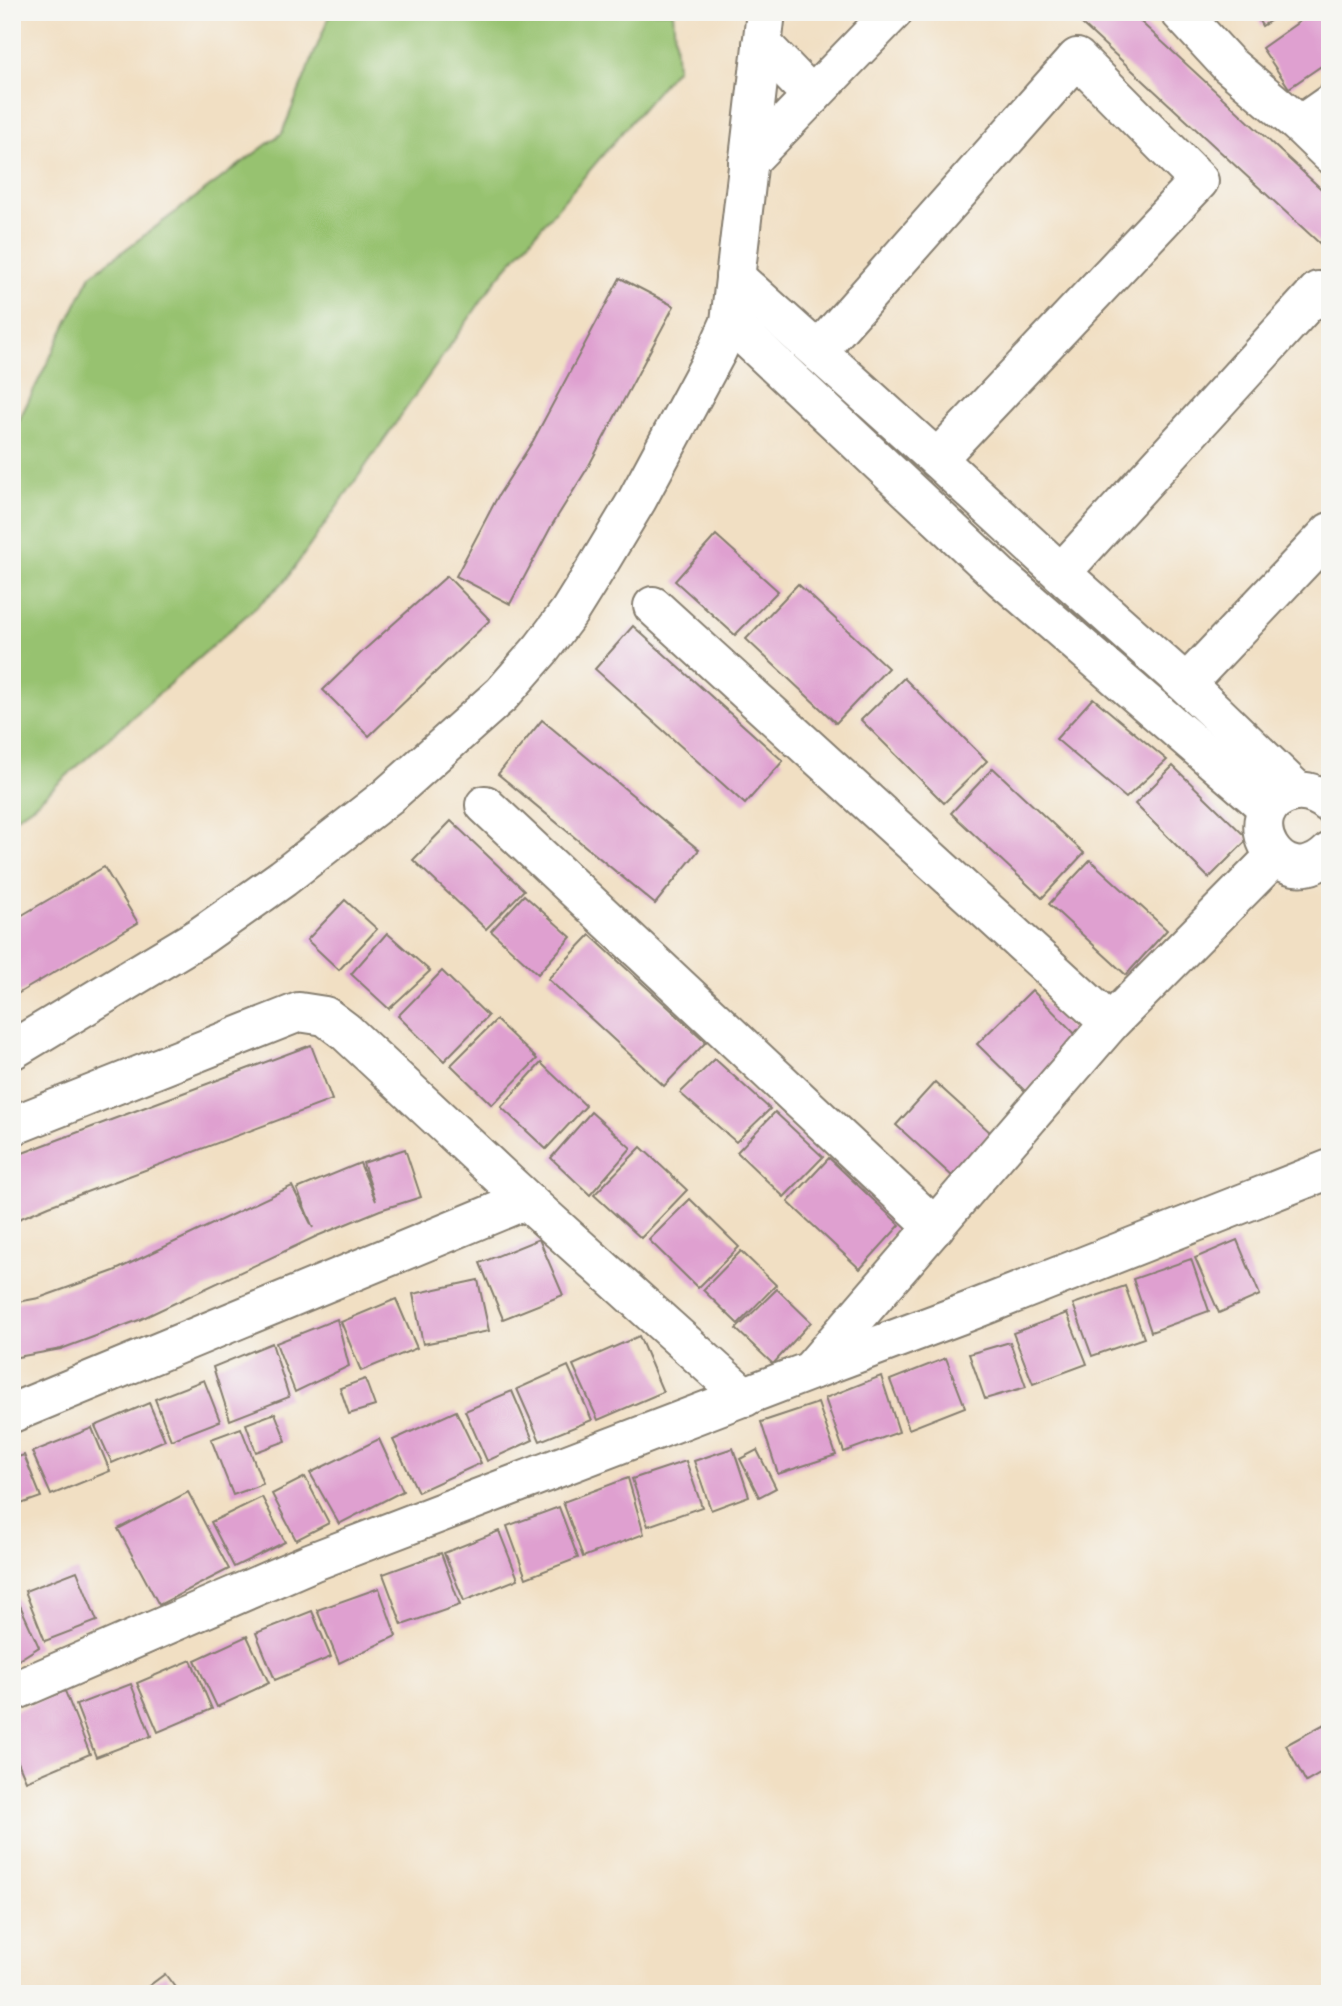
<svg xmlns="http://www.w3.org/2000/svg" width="1342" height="2006" font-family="'Playpen Sans',sans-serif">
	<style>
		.green { fill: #97c270; stroke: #5a6f46; stroke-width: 2 }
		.building { fill: #dfa0d0 }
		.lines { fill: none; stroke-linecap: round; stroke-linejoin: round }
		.minor-casing { stroke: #867e70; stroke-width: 42 }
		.minor { stroke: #fff; stroke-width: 38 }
	</style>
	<rect width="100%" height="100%" fill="#f6f6f2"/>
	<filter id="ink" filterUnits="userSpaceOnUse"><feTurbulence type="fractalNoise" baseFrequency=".0143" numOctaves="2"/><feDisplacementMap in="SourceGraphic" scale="14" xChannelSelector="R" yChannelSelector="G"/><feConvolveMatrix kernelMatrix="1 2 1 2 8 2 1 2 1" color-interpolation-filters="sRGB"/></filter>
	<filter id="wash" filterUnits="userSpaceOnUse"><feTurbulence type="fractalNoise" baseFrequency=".00686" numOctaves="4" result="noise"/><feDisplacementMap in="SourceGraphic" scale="28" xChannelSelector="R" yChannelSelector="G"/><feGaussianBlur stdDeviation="1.57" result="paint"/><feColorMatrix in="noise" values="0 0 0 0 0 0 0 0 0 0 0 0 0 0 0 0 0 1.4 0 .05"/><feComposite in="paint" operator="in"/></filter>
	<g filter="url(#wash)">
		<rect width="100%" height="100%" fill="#f1dfc3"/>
		<!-- green -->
		<polygon class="green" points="331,12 673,12 677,68 496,280 285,581 34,805 12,820 12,434 91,275 282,133"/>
		<g id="blocks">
			<!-- building -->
			<g class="building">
				<polygon points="1069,12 1130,12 1330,197 1330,253"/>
				<polygon points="1254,12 1284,12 1262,26"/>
				<polygon points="1313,12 1330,12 1330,60 1289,88 1262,48"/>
				<polygon points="620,278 674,306 587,469 552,525 510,604 456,576 498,496 533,441"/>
				<polygon points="716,535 778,591 735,635 675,581"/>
				<polygon points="447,576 490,620 369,736 323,690 363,651"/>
				<polygon points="798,584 888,668 836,723 746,639"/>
				<polygon points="633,626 783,761 745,804 595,669"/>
				<polygon points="904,678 987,761 944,803 861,720"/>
				<polygon points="1093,698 1167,760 1126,798 1056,739"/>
				<polygon points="542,720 699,850 655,904 498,774"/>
				<polygon points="1173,766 1248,839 1209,878 1135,804"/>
				<polygon points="993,768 1084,853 1042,898 951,813"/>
				<polygon points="451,821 524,890 486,929 413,860"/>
				<polygon points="1090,860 1167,930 1126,975 1049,904"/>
				<polygon points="104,867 138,923 12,997 12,921"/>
				<polygon points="524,895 571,937 538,974 491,931"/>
				<polygon points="345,900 377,929 339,970 307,940"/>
				<polygon points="387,933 430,971 389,1009 351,974"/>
				<polygon points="590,935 706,1042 664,1086 548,979"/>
				<polygon points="442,971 488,1016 444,1061 398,1016"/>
				<polygon points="1032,990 1080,1039 1026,1092 977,1044"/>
				<polygon points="496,1020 537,1059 492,1105 451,1065"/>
				<polygon points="311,1045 332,1100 49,1206 12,1222 12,1157"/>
				<polygon points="715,1059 770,1109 736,1142 680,1093"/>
				<polygon points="541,1063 586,1106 546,1149 501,1107"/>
				<polygon points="935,1082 991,1133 952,1176 896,1125"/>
				<polygon points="591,1112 631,1148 590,1195 551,1158"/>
				<polygon points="775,1112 823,1157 784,1197 737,1152"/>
				<polygon points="641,1147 687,1190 641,1238 594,1195"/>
				<polygon points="405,1149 421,1197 380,1210 317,1236 139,1320 61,1349 12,1358 12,1303 39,1298 114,1271 292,1186 313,1228 297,1189 360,1163 376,1201 363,1163"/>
				<polygon points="829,1158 900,1225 860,1269 788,1202"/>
				<polygon points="690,1199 739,1247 698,1288 649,1240"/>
				<polygon points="539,1239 563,1295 503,1319 480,1263"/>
				<polygon points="1237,1240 1260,1295 1219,1313 1195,1258"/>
				<polygon points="741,1251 776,1285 738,1324 703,1290"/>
				<polygon points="1191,1259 1209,1311 1151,1332 1133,1279"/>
				<polygon points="478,1280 489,1331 423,1344 413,1294"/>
				<polygon points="1125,1286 1144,1338 1092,1356 1073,1304"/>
				<polygon points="777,1289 811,1322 773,1364 736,1329"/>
				<polygon points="396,1299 417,1348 361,1371 341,1322"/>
				<polygon points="1067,1313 1087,1364 1033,1384 1013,1333"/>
				<polygon points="337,1319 349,1366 295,1392 276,1343"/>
				<polygon points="639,1336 663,1392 598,1420 573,1365"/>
				<polygon points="1010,1342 1026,1387 985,1399 969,1354"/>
				<polygon points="272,1343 289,1397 230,1420 213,1367"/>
				<polygon points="946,1358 965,1407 909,1429 890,1380"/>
				<polygon points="568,1366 592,1420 540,1441 517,1389"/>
				<polygon points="881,1376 899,1432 844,1452 825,1398"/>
				<polygon points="365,1379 375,1406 349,1414 340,1388"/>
				<polygon points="204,1380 220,1421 171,1440 155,1399"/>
				<polygon points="512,1391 533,1440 487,1461 465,1411"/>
				<polygon points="149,1403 165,1440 112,1463 95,1426"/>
				<polygon points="818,1403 836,1455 778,1474 761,1422"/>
				<polygon points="456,1411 481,1463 418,1492 393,1440"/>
				<polygon points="275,1413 286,1441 256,1452 246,1424"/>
				<polygon points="92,1428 110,1471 51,1495 32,1452"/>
				<polygon points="241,1428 263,1484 233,1495 211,1439"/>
				<polygon points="379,1439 403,1491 339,1524 310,1473"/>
				<polygon points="733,1448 749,1496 711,1510 694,1461"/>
				<polygon points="757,1450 776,1488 759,1497 740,1459"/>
				<polygon points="24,1455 41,1497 12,1507 12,1459"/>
				<polygon points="686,1461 702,1507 648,1526 632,1479"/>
				<polygon points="305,1477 329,1523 296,1540 272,1494"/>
				<polygon points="628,1478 644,1534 583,1557 563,1502"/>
				<polygon points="188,1492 229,1569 159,1605 118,1529"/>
				<polygon points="262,1497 285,1542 234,1567 211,1522"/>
				<polygon points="559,1507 578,1558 526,1578 507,1526"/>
				<polygon points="499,1531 518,1579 464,1601 444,1553"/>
				<polygon points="441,1553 460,1605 402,1625 383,1574"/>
				<polygon points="77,1571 97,1621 45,1641 25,1591"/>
				<polygon points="12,1588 39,1647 12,1664"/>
				<polygon points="379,1588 396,1636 339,1663 317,1610"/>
				<polygon points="312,1611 331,1657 275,1680 256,1633"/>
				<polygon points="247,1636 269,1683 217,1707 195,1660"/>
				<polygon points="191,1660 212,1709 158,1732 137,1683"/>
				<polygon points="131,1684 151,1736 96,1757 76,1705"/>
				<polygon points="65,1691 90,1754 26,1781 12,1748 12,1712"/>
				<polygon points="1330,1721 1330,1768 1306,1782 1286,1745"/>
				<polygon points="165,1974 180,1994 138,1994"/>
			</g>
		</g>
	</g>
	<g filter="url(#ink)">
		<use href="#blocks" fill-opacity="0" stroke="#867e70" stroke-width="2"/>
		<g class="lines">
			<defs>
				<g id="minor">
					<polyline points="1180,12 1229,65 1300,125 1330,154"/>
					<polyline points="762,44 812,96"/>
					<polyline points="1300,125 1330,104"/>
					<polyline points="748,162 893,12"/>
					<polyline points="735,277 937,459 1061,573 1186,684 1297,791"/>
					<polyline points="730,322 1002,578 1268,808"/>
					<polyline points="818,351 1077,58 1199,181 937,459"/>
					<polyline points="1061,573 1318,291 1330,302"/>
					<polyline points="653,606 1110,1023"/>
					<polyline points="1186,684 1330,532"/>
					<path d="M1330,804C1319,795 1305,789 1290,793C1231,811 1281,901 1330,852"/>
					<polyline points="485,805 935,1227"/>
					<polyline points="12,1050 201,936 283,878 388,796 502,694 542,648 569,612 592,575 637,500 717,351 730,322 766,12"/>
					<polyline points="12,1126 299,1012 325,1016 345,1031 526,1200 745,1397"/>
					<polyline points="815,1369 970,1311 1330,1169"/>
					<polyline points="12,1413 526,1200"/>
					<polyline points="12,1692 312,1562 810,1371 1110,1023 1274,857"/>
				</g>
			</defs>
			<!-- minor casing -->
			<use href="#minor" class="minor-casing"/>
			<!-- minor -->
			<use href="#minor" class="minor"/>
		</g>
	</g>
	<!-- margin -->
	<rect width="1342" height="2006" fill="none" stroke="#f6f6f2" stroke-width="42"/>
</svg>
